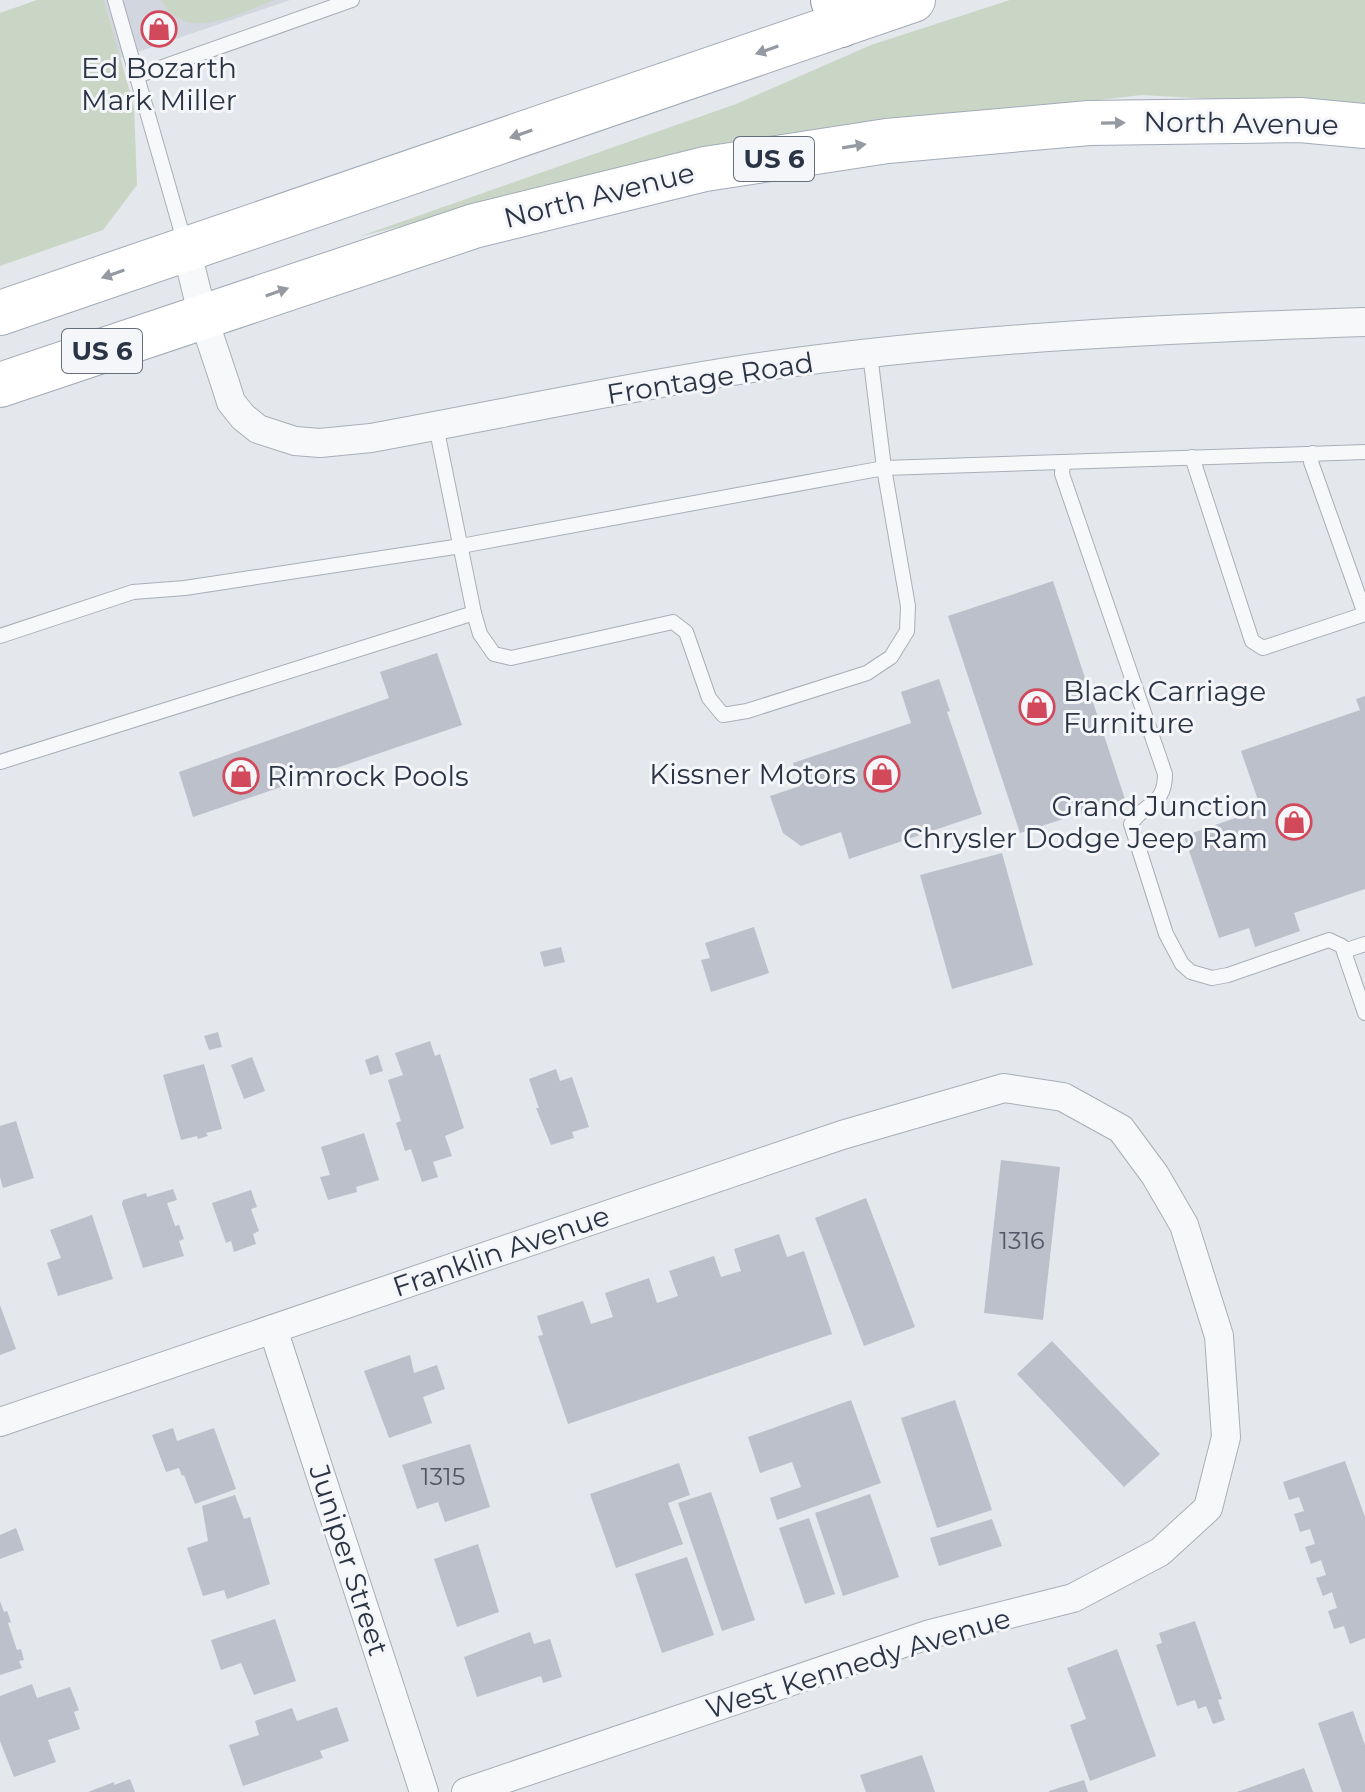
<svg xmlns="http://www.w3.org/2000/svg" width="1365" height="1792" font-family="Montserrat,sans-serif">
	<style>
		.built { fill: #d2d6de }
		.green { fill: #c9d6c5 }
		.building { fill: #bbc0ca }
		.lines { fill: none; stroke-linecap: round; stroke-linejoin: round }
		.lane-casing { stroke: #a9aeb7; stroke-width: 16 }
		.street-casing { stroke: #a9aeb7; stroke-width: 30 }
		.primary-casing { stroke: #a3abb8; stroke-width: 46 }
		.highway-casing { stroke: #8b94a3; stroke-width: 46 }
		.lane { stroke: #f7f8fa; stroke-width: 14 }
		.street { stroke: #f7f8fa; stroke-width: 28 }
		.primary { stroke: #fff; stroke-width: 44 }
		.highway { stroke: #fff; stroke-width: 44 }
		.oneway { fill: #959aa2 }
		.labels { text-anchor: middle; dominant-baseline: central; stroke-width: 6; stroke-linejoin: round; paint-order: stroke }
		.number-label { font-size: 24px; fill: #4f5766 }
		.shield { fill: #f4f6f9; stroke: #676e7b; stroke-width: 2 }
		.shield-label { font-size: 26px; font-weight: bold; fill: #2b3445 }
		.poi-label { font-size: 28px; fill: #2b3445; stroke: #f4f6f9; text-anchor: start }
		.street-label { font-size: 28px; fill: #2b3445; stroke: #f4f6f9 }
	</style>
	<rect width="100%" height="100%" fill="#e4e7ec"/>
	<!-- built -->
	<polygon class="built" points="104,0 290,0 120,58"/>
	<!-- green -->
	<g class="green">
		<polygon points="37,0 104,0 134,107 137,185 103,230 0,266 0,13"/>
		<path d="M161,0H274C238,13 186,45 161,0Z"/>
		<polygon points="1010,0 1365,0 1365,107 1141,95 723,144 358,237 736,104 871,45"/>
	</g>
	<!-- building -->
	<g class="building">
		<polygon points="1053,581 1125,799 1020,833 948,616"/>
		<polygon points="437,653 462,725 193,817 179,772 389,698 380,672"/>
		<polygon points="939,679 950,711 947,712 982,814 849,859 841,832 801,846 783,833 770,796 800,786 793,763 911,723 901,692"/>
		<polygon points="1365,696 1365,889 1294,913 1300,931 1255,947 1249,928 1219,938 1184,836 1261,809 1241,751 1360,710 1356,699"/>
		<polygon points="1002,853 1033,965 952,989 920,875"/>
		<polygon points="754,927 769,973 711,992 701,960 710,958 705,943"/>
		<polygon points="561,947 565,962 544,967 540,952"/>
		<polygon points="218,1032 222,1047 209,1050 204,1036"/>
		<polygon points="430,1041 435,1056 440,1054 464,1128 445,1136 452,1156 433,1162 438,1177 422,1182 411,1149 405,1151 396,1123 401,1121 388,1080 403,1075 395,1053"/>
		<polygon points="378,1055 383,1071 370,1075 365,1060"/>
		<polygon points="252,1057 265,1091 244,1099 231,1065"/>
		<polygon points="204,1064 222,1129 206,1133 208,1136 198,1139 197,1136 181,1140 163,1075"/>
		<polygon points="556,1069 560,1081 572,1077 589,1127 572,1132 574,1138 551,1145 536,1108 539,1108 529,1079"/>
		<polygon points="16,1121 34,1178 3,1188 0,1177 0,1126"/>
		<polygon points="364,1133 379,1180 356,1187 357,1192 328,1200 320,1177 330,1175 321,1147"/>
		<polygon points="1001,1160 1060,1167 1043,1320 984,1313"/>
		<polygon points="173,1189 177,1200 167,1203 175,1226 179,1225 184,1239 179,1241 184,1256 143,1268 122,1204 123,1200 146,1193 147,1197"/>
		<polygon points="251,1190 257,1207 251,1209 259,1231 253,1234 256,1244 234,1252 231,1241 226,1243 212,1203"/>
		<polygon points="866,1198 915,1327 864,1346 815,1218"/>
		<polygon points="92,1215 113,1279 58,1296 47,1263 61,1258 50,1230"/>
		<polygon points="779,1234 787,1257 804,1251 832,1334 568,1424 538,1336 543,1335 537,1316 583,1301 591,1324 613,1317 605,1293 649,1278 657,1303 678,1296 669,1271 714,1256 721,1277 741,1271 734,1249"/>
		<polygon points="0,1305 16,1349 0,1355"/>
		<polygon points="1052,1341 1160,1454 1124,1487 1017,1374"/>
		<polygon points="410,1355 414,1373 437,1365 445,1389 423,1397 432,1423 389,1438 364,1371"/>
		<polygon points="851,1400 881,1483 777,1520 770,1498 801,1487 792,1462 760,1473 748,1437"/>
		<polygon points="955,1400 992,1510 937,1528 901,1418"/>
		<polygon points="173,1428 177,1441 214,1428 236,1489 195,1504 184,1475 182,1476 179,1468 166,1472 152,1435"/>
		<polygon points="470,1444 490,1507 445,1522 438,1502 417,1509 402,1465"/>
		<polygon points="1345,1461 1365,1517 1365,1638 1350,1644 1344,1626 1334,1629 1328,1611 1337,1608 1332,1592 1323,1596 1316,1578 1326,1575 1321,1560 1311,1564 1305,1547 1315,1544 1310,1529 1300,1532 1294,1514 1304,1511 1299,1497 1289,1500 1283,1482"/>
		<polygon points="679,1463 690,1495 668,1503 683,1544 616,1568 590,1494"/>
		<polygon points="711,1492 755,1620 722,1631 678,1503"/>
		<polygon points="870,1494 899,1577 843,1596 815,1513"/>
		<polygon points="235,1495 244,1519 250,1517 270,1584 227,1599 224,1590 203,1596 187,1548 208,1541 202,1506"/>
		<polygon points="809,1518 835,1594 805,1604 779,1528"/>
		<polygon points="992,1519 1002,1546 939,1566 930,1538"/>
		<polygon points="16,1528 24,1550 0,1559 0,1535"/>
		<polygon points="478,1544 499,1612 457,1627 434,1559"/>
		<polygon points="687,1557 714,1635 662,1653 635,1574"/>
		<polygon points="0,1601 4,1612 7,1611 11,1622 8,1623 17,1650 21,1649 24,1660 19,1661 22,1668 0,1675"/>
		<polygon points="275,1619 296,1681 254,1695 241,1663 221,1670 211,1640"/>
		<polygon points="1195,1621 1222,1699 1218,1700 1225,1720 1213,1724 1206,1706 1198,1709 1195,1700 1177,1706 1156,1645 1162,1643 1159,1633"/>
		<polygon points="530,1632 534,1644 550,1639 562,1677 543,1683 541,1676 477,1697 464,1657"/>
		<polygon points="1117,1649 1156,1756 1090,1781 1070,1725 1086,1719 1067,1668"/>
		<polygon points="32,1684 37,1698 70,1687 79,1710 74,1712 80,1729 48,1740 56,1762 14,1777 0,1741 0,1696"/>
		<polygon points="337,1707 349,1741 320,1751 323,1758 243,1786 229,1745 259,1735 255,1721 292,1708 297,1721"/>
		<polygon points="1353,1711 1365,1745 1365,1792 1342,1792 1318,1723"/>
		<polygon points="922,1755 935,1792 866,1792 860,1775"/>
		<polygon points="1304,1768 1313,1792 1237,1792"/>
		<polygon points="130,1779 135,1792 88,1792 114,1782 114,1785"/>
		<polygon points="1084,1780 1088,1792 1049,1792 1049,1791"/>
	</g>
	<g class="lines">
		<defs>
			<g id="lane">
				<polyline points="115,0 185,244"/>
				<polyline points="137,76 352,0"/>
				<polyline points="436,426 474,613 480,634 494,654 511,658 673,622 686,632 709,698 723,715 747,711 867,673 891,657 907,631 908,606 884,468 870,354"/>
				<polyline points="1313,453 1311,462 1365,614"/>
				<polyline points="1192,457 1252,641 1263,648 1365,614"/>
				<path d="M1063,462L1062,474L1165,774C1165,806 1146,801 1131,824L1166,934L1182,964L1191,972L1212,978L1228,975L1329,940L1342,946L1365,1013"/>
				<polyline points="0,636 133,592 185,588 461,546 884,468 1365,452"/>
				<polyline points="0,762 474,613"/>
				<polyline points="1344,951 1365,944"/>
			</g>
			<g id="street">
				<path d="M186,248L203,317L226,386L231,402L243,417L258,429L295,441L320,443L371,438C491,416 612,390 733,371C942,339 1154,329 1365,322"/>
				<polyline points="273,1329 424,1792"/>
				<polyline points="0,1422 842,1135 1004,1088 1063,1097 1121,1129 1155,1175 1184,1225 1219,1336 1226,1437 1208,1508 1160,1552 1073,1598 930,1634 466,1792"/>
			</g>
			<g id="primary">
				<polyline points="0,313 913,0"/>
				<polyline points="0,385 474,226 705,169 887,141 1089,123 1300,120 1365,126"/>
			</g>
			<polyline id="highway" points="833,0 841,25"/>
		</defs>
		<!-- lane casing -->
		<use href="#lane" class="lane-casing"/>
		<!-- street casing -->
		<use href="#street" class="street-casing"/>
		<!-- primary casing -->
		<use href="#primary" class="primary-casing"/>
		<!-- highway casing -->
		<use href="#highway" class="highway-casing"/>
		<!-- lane -->
		<use href="#lane" class="lane"/>
		<!-- street -->
		<use href="#street" class="street"/>
		<!-- primary -->
		<use href="#primary" class="primary"/>
		<!-- highway -->
		<use href="#highway" class="highway"/>
	</g>
	<!-- one-way arrows -->
	<defs><path id="oneway-solid" d="M-6-.8H1V-3.2L6.5 0L1 3.2V.8H-6Z" transform="scale(2)"/></defs>
	<g class="oneway">
		<use href="#oneway-solid" transform="translate(767 50) rotate(161)"/>
		<use href="#oneway-solid" transform="translate(1113 123) rotate(-1)"/>
		<use href="#oneway-solid" transform="translate(521 134) rotate(161)"/>
		<use href="#oneway-solid" transform="translate(854 146) rotate(-9)"/>
		<use href="#oneway-solid" transform="translate(113 274) rotate(161)"/>
		<use href="#oneway-solid" transform="translate(277 292) rotate(-19)"/>
	</g>
	<!-- icons -->
	<defs>
		<symbol id="shop-ring" viewBox="-11 -11 22 22"><circle r="9.5" fill="#f4f6f9" stroke="#d1495b" stroke-width="1.5"/><path d="M-5-2.5h2.3a2.7 3.5 0 0 1 5.4 0H5L5.5 6h-11ZM-1.5-2.5h3a1.5 2.3 0 0 0-3 0Z" fill="#d1495b"/></symbol>
	</defs>
	<g fill-rule="evenodd">
		<use href="#shop-ring" x="139" y="9" width="40" height="40"/>
		<use href="#shop-ring" x="1017" y="687" width="40" height="40"/>
		<use href="#shop-ring" x="862" y="754" width="40" height="40"/>
		<use href="#shop-ring" x="221" y="756" width="40" height="40"/>
		<use href="#shop-ring" x="1274" y="802" width="40" height="40"/>
	</g>
	<g class="labels">
		<!-- number labels -->
		<g class="number-label">
			<text x="1022" y="1240">1316</text>
			<text x="443" y="1476">1315</text>
		</g>
		<!-- shield labels -->
		<g class="shield">
			<rect x="734" y="137" width="80" height="44" rx="6"/>
			<rect x="62" y="329" width="80" height="44" rx="6"/>
		</g>
		<g class="shield-label">
			<text x="774" y="159">US 6</text>
			<text x="102" y="351">US 6</text>
		</g>
		<!-- poi labels -->
		<g class="poi-label">
			<text x="159" y="68" text-anchor="middle">Ed Bozarth<tspan x="159" dy="32">Mark Miller</tspan></text>
			<text x="1063" y="691">Black Carriage<tspan x="1063" dy="32">Furniture</tspan></text>
			<text x="856" y="774" text-anchor="end">Kissner Motors</text>
			<text x="267" y="776">Rimrock Pools</text>
			<text x="1268" y="806" text-anchor="end">Grand Junction<tspan x="1268" dy="32">Chrysler Dodge Jeep Ram</tspan></text>
		</g>
		<!-- street labels -->
		<g class="street-label">
			<text transform="translate(1241 123) rotate(1)">North Avenue</text>
			<text transform="translate(599 195) rotate(-14)">North Avenue</text>
			<text transform="translate(710 378) rotate(-9)">Frontage Road</text>
			<text transform="translate(501 1251) rotate(-19)">Franklin Avenue</text>
			<text transform="translate(349 1560) rotate(72)">Juniper Street</text>
			<text transform="translate(858 1663) rotate(-17)">West Kennedy Avenue</text>
		</g>
	</g>
</svg>
